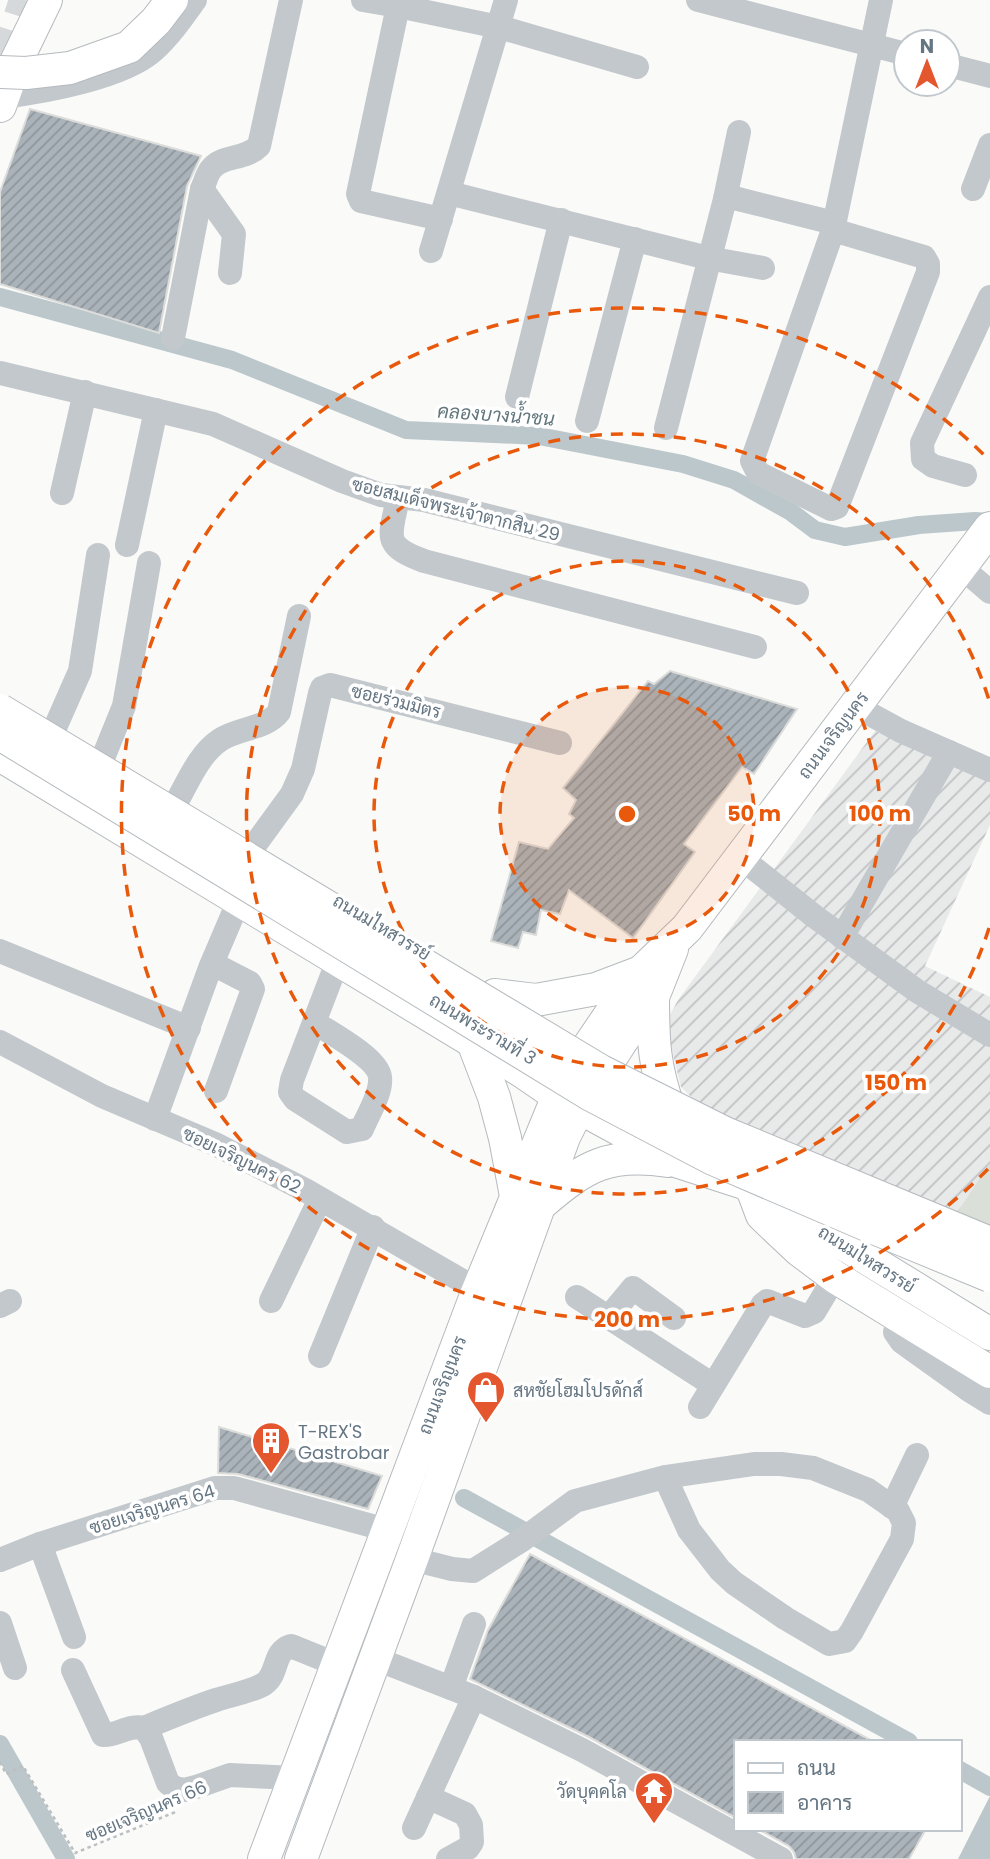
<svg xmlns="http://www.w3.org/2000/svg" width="990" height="1859" font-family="Poppins,Sarabun,sans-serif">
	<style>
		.industrial { fill: url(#industrial-furrows) }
		.grass { fill: #dadfd7 }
		.water { fill: #bbc7cb }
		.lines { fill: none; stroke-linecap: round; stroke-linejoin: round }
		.canal { stroke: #bbc7cb; stroke-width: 18 }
		.building { fill: url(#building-hatch); stroke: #dcdcda; stroke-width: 2 }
		.major-tunnel { stroke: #d5d9db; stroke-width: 32; stroke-dasharray: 32 16; stroke-linecap: butt }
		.major-casing { stroke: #b5babe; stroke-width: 34 }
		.path { stroke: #bbbfc2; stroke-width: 2.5; stroke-dasharray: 3.5 3.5; stroke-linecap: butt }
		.minor { stroke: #c3c8cc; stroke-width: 24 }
		.major { stroke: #fff; stroke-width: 32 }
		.major-bridge-casing { stroke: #b5babe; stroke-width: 34; stroke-linecap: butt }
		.major-bridge { stroke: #fff; stroke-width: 32 }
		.ring { fill: none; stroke: #e8590c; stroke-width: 3.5; stroke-dasharray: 12 9 }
		.labels { text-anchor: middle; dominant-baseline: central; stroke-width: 7; stroke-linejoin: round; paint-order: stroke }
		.street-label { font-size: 18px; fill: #657683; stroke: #fff }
		.poi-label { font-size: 18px; fill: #657683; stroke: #fff; text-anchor: start }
		.water-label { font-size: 19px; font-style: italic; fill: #60757c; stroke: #fff }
		.centre { fill: #e8590c; stroke: #fff; stroke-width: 3.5 }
		.ring-label { font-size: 21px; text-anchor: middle; font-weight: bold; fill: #e8590c; stroke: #fff; stroke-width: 7; stroke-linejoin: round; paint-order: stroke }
	</style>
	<defs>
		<pattern id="industrial-furrows" width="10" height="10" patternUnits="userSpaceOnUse" patternTransform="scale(1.75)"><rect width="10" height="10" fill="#e8e9e9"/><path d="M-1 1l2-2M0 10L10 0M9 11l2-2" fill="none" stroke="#c0c1c2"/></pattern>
		<pattern id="building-hatch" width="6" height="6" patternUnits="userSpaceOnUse" patternTransform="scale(1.75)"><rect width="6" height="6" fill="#aab3b9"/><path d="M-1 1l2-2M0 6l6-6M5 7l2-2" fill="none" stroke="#8e969c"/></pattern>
	</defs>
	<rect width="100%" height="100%" fill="#fafaf8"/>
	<!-- industrial -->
	<polygon class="industrial" points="875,731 990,772 990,825 925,966 990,997 990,1165 951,1223 721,1126 681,1087 669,1038 667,1020 678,1000"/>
	<!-- grass -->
	<polygon class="grass" points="989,1164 990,1165 990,1282 937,1244"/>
	<!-- water -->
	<polygon class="water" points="990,1796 990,1859 958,1859"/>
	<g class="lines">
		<!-- canal -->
		<g class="canal">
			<polyline points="0,297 232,360 406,430 539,436 683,464 734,480 791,512 815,530 845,537 919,525 975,521 990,522"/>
			<polyline points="464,1498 909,1742"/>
			<polyline points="0,1744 66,1859"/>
			<polyline points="960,1770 990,1787"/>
		</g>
	</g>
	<!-- building -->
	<g class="building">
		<polygon points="30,109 201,156 187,186 159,333 0,284 0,192"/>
		<polygon points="670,671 797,709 754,774 742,767 684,844 695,852 633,938 569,890 560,914 541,910 536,935 523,932 518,948 491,941 519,842 548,849 574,818 569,814 576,800 563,788 648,681 654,684"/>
		<polygon points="219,1427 382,1476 368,1509 238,1474 218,1473"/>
		<polygon points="530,1554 874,1742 736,1742 736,1818 589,1737 470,1679 488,1630"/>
		<polygon points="758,1829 926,1829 909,1859 796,1859 794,1852 789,1846"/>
	</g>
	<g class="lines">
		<!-- major-tunnel -->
		<polyline class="major-tunnel" points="5,62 25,0"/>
		<defs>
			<g id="major">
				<polyline points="0,106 15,64 46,0"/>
				<polyline points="0,755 523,1072 558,1096 679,1162 744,1183 990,1334"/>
				<polyline points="495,995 536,1000 596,989 641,972"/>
				<path d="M653,997C653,1043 654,1065 669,1109"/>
				<polyline points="473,1042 494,1097 505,1138 516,1196"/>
				<polyline points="753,1191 762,1215 799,1250 835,1277 990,1372"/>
				<path d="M541,1204C585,1166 608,1152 668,1161"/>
				<polyline points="264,1859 478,1290 558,1096 586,1050 618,1003 641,972 687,928 990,528"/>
				<polyline points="301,1859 412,1559 564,1137 579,1107 621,1042 653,997 672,949"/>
			</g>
		</defs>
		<!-- major casing -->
		<use href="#major" class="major-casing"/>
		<!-- path -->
		<polyline class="path" points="0,1762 6,1774 23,1766 75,1853 178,1811"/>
		<!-- minor -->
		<g class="minor">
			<polyline points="363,0 398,6"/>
			<polyline points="698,0 906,54"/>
			<polyline points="948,65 990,76"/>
			<path d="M3,97C44,92 122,78 153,51C169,37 183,17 195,0"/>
			<polyline points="202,189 234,234 230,273"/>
			<polyline points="973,189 990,145"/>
			<polyline points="449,193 708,258 763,268"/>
			<polyline points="725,199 730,197 834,223"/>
			<polyline points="441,219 361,201 358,194 398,6 499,27 637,67"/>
			<polyline points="833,230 924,257 928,264 928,272 837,507 831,509 758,473 752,461 833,230 881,0"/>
			<polyline points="431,251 506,0"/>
			<path d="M173,338L202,189C205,183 207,173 212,168C223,155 245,160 259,146L291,0"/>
			<polyline points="0,373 213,424 342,481 381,495 424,500 797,593"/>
			<polyline points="517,397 561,220"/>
			<polyline points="587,421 635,239"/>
			<polyline points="666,428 725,199 739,132"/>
			<polyline points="965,475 933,466 923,459 922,443 990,297"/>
			<polyline points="62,493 85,392"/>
			<path d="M398,498C390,538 382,545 424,561L755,647"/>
			<polyline points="127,545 156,410"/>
			<polyline points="961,567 990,592"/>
			<polyline points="855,706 901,731 990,770"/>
			<polyline points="54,730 80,671 98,555"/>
			<polyline points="103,758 124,706 149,563"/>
			<path d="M176,803C188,782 199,754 220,740C238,728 266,729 279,712L299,616"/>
			<polyline points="252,849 292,794 303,769 320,693 322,688 330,685 560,743"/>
			<polyline points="741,858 814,916 917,991 990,1035"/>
			<polyline points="842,937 949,752"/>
			<polyline points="0,951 189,1028"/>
			<polyline points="213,964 250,983 253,989 216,1091"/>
			<path d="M314,1022C330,1033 378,1058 380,1077C382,1093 368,1114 362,1129L347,1132L295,1099L290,1092L292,1080L338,960"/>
			<polyline points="0,1042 102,1096 215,1144 305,1190 478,1290"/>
			<polyline points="155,1119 210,968 239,900"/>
			<polyline points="577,1297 713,1385"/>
			<polyline points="271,1301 320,1199"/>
			<polyline points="0,1306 10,1301"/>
			<polyline points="900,1317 895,1332 902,1342 969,1390 990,1403"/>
			<polyline points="608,1318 633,1288 674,1318"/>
			<polyline points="320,1356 373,1227"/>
			<polyline points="700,1407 763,1304 767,1301 805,1316 814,1312 835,1277"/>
			<polyline points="892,1507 917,1455"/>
			<polyline points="40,1544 74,1637"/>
			<polyline points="412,1559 452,1569 473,1571 522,1540 575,1501 665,1477 754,1464 781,1464 813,1468 868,1490 898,1511 904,1523 902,1539 852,1631 845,1641 829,1644 785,1618 734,1583 720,1570 689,1530 665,1477"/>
			<polyline points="0,1560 40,1544 215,1488 234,1488 387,1530"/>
			<polyline points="0,1623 15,1668"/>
			<polyline points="374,1658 474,1697 582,1750 781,1859"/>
			<path d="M73,1670L103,1735C116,1736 130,1724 144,1728L151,1738L168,1783L175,1788L184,1790L196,1787L230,1775L294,1778"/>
			<polyline points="451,1688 474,1624"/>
			<path d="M144,1728C168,1718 192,1708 216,1700C231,1695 250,1692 264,1684C279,1674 272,1652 291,1646L338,1665"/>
			<polyline points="428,1797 465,1814 471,1825 472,1842 468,1848 448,1859"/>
			<polyline points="414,1828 474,1697"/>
		</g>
		<!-- major -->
		<use href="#major" class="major"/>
		<defs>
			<g id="major-bridge">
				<polyline points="0,72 26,73 70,68 129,47 156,21 172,0"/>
				<polyline points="0,710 601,1071 725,1133 990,1243"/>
				<polyline points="0,734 591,1095 713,1159 869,1226 990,1276"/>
			</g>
		</defs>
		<!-- major-bridge casing -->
		<use href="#major-bridge" class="major-bridge-casing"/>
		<!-- major-bridge -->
		<use href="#major-bridge" class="major-bridge"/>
	</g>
	<!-- distance rings -->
	<circle cx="627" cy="814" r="127" fill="#e8590c" fill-opacity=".12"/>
	<g class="ring">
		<circle cx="627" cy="814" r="127"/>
		<circle cx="627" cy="814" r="253"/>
		<path d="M989 928A380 380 0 1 1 989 700"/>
		<path d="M988 1169A506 506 0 1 1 988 459"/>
	</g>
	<!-- icons -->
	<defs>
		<symbol id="shop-pin" viewBox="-11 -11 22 30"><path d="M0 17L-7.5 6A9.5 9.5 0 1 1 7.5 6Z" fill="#e4572e" stroke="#fff"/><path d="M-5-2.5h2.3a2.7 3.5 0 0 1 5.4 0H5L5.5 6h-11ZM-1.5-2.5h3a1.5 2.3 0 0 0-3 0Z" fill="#fff"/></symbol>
		<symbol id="building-pin" viewBox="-11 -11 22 30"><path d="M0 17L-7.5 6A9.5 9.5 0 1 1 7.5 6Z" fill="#e4572e" stroke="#fff"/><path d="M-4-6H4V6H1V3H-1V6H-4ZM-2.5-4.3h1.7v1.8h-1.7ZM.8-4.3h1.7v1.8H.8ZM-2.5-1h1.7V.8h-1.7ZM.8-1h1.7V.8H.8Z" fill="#fff"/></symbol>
		<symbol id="temple-pin" viewBox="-11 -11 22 30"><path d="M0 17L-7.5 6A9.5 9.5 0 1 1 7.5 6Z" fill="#e4572e" stroke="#fff"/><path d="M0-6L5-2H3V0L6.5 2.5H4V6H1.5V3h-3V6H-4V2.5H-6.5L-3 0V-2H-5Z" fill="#fff"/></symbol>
	</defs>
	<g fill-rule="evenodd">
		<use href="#shop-pin" x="464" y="1368" width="44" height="60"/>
		<use href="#building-pin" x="249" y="1419" width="44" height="60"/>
		<use href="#temple-pin" x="632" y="1769" width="44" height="60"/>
	</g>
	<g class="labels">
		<!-- street labels -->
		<g class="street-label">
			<text transform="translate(456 509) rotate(14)">ซอยสมเด็จพระเจ้าตากสิน 29</text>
			<text transform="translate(396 701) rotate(14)">ซอยร่วมมิตร</text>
			<text transform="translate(833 735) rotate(-53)">ถนนเจริญนคร</text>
			<text transform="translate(382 927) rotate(31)">ถนนมไหสวรรย์</text>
			<text transform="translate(483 1029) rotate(31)">ถนนพระรามที่ 3</text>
			<text transform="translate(242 1160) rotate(26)">ซอยเจริญนคร 62</text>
			<text transform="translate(867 1259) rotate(32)">ถนนมไหสวรรย์</text>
			<text transform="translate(442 1385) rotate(-69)">ถนนเจริญนคร</text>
			<text transform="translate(152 1509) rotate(-17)">ซอยเจริญนคร 64</text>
			<text transform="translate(146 1811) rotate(-23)">ซอยเจริญนคร 66</text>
		</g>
		<!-- poi labels -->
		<g class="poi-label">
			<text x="513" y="1390">สหชัยโฮมโปรดักส์</text>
			<text x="298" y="1431">T-REX'S<tspan x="298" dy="21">Gastrobar</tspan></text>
			<text x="627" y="1791" text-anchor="end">วัดบุคคโล</text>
		</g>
		<!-- water labels -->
		<g class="water-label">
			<text transform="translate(496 415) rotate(4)">คลองบางน้ำชน</text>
		</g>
	</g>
	<circle cx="627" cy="814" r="10" class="centre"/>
	<g class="ring-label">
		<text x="754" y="821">50 m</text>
		<text x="880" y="821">100 m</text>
		<text x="896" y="1090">150 m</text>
		<text x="627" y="1327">200 m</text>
	</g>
	<!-- legend -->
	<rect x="734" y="1740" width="228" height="91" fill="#ffffff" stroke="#c1c8cd" stroke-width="2"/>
	<rect x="748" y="1763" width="35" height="10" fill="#ffffff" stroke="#c1c8cd" stroke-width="2"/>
	<text x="797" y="1775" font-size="21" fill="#657683">ถนน</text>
	<rect x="748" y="1792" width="35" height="21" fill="url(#building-hatch)" stroke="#c1c8cd" stroke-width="2"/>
	<text x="797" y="1810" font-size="21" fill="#657683">อาคาร</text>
	<!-- north arrow -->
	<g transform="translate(927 63)"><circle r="33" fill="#ffffff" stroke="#c1c8cd" stroke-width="2"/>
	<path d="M0-5L12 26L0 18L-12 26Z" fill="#e4572e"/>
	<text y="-10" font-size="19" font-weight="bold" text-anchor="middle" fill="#657683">N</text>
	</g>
</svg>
